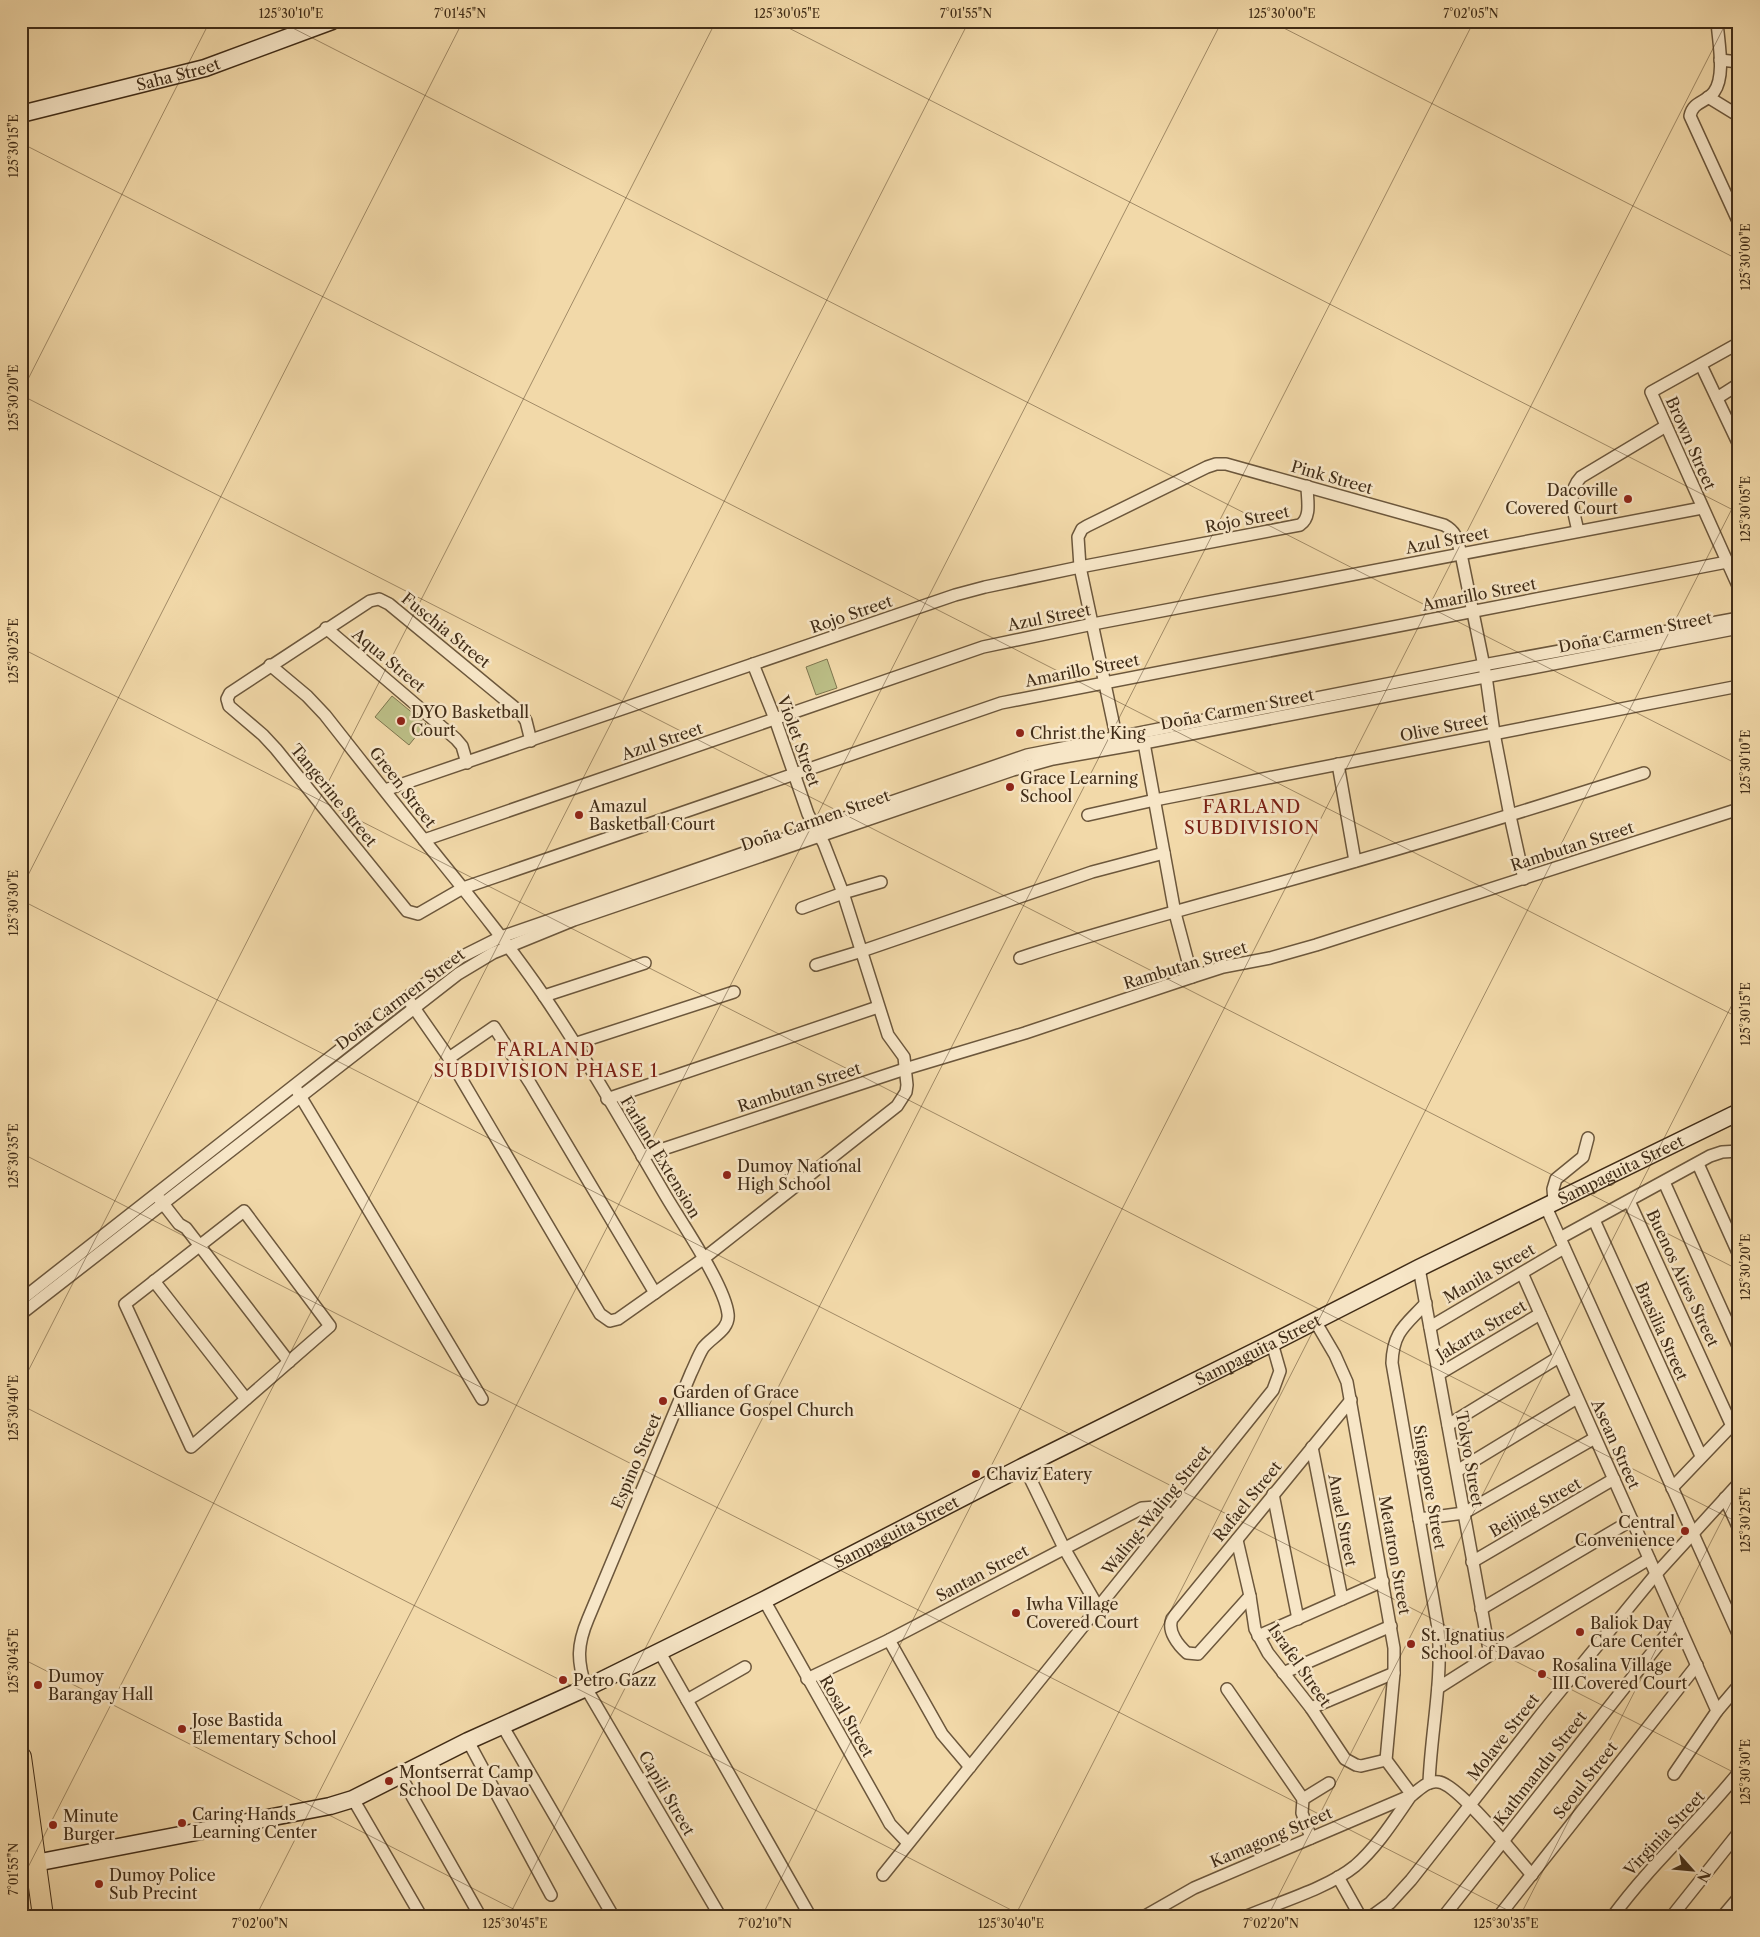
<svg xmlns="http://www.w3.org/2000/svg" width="1760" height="1937" font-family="'Libre Caslon Text',serif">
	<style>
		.green { fill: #bcbf87; stroke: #7e764f }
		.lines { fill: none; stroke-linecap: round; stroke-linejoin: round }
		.street-casing { stroke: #6c573c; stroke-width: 14 }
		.secondary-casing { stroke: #402c17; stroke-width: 19 }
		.highway-casing { stroke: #402c17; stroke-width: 22 }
		.street { stroke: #f7e6c7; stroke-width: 11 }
		.secondary { stroke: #f7e6c7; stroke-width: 16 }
		.highway { stroke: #f2d9a9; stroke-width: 20 }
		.ticks { fill: none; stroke: #402c17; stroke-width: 1; stroke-opacity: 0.45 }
		.poi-dot { fill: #8f2418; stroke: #f7e6c7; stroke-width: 2 }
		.labels { text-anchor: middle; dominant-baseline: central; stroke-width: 5; stroke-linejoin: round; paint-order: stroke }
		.street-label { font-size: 16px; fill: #402c17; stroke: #f7e6c7 }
		.poi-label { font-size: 16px; fill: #402c17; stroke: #f7e6c7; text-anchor: start }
		.neighbourhood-label { font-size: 18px; letter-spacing: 1px; fill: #7a1f14; stroke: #f7e6c7 }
		.neatline { fill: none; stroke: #402c17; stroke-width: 2 }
		.ticks-label { font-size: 12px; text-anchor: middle; fill: #402c17 }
	</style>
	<rect width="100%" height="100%" fill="#f2d9a9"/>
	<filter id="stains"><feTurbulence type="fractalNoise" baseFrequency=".004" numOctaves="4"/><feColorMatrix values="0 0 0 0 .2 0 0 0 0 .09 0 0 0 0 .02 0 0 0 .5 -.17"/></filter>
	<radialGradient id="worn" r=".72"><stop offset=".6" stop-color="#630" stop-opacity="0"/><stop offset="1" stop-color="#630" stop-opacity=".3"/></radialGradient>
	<!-- green -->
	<g class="green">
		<polygon points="827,659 837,688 816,695 806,667"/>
		<polygon points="392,696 426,724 409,745 375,717"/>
	</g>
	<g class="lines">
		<defs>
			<g id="street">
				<path d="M1717,21C1718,40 1726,76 1714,92C1706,103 1693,101 1690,116L1739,223"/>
				<polyline points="1720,60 1739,62"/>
				<polyline points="1708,97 1739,116"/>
				<polyline points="1739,343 1651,392 1739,588"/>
				<polyline points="1701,365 1739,445"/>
				<polyline points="1717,398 1739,384"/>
				<path d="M1578,531C1574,512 1566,493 1581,477L1666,426"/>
				<polyline points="326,628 456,739 462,746 467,763"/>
				<path d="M270,665L307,696L325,715C358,757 391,799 424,840C465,891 507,942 544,996C588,1061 627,1130 667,1198C683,1225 725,1286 728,1314C730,1330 711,1337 703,1348C698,1356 695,1365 691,1373L588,1619C577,1645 577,1661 586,1688L720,1916"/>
				<polyline points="531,741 526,721 520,712 389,604 379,599 370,601 230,693 227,699 229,706 263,735 276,749 407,911 418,914 463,888 1001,703 1727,562"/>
				<polyline points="1144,743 1175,913 1192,977"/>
				<path d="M1118,745L1080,567L1078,537L1082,529L1087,526L1207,467L1216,464H1226L1444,525C1457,532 1457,540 1461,554L1486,676L1494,733L1510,816L1524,879"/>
				<polyline points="1338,764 1355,861"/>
				<path d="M385,790L955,595L985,587L1080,567L1300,525C1312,517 1307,499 1307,486"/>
				<polyline points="1088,815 1155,800 1739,686"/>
				<polyline points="424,840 983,647 1093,624 1702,508"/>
				<polyline points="802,908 843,893 881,882"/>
				<path d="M1020,958C1113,927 1209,903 1304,876C1418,844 1531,809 1644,773"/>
				<polyline points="816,965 862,951 1092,872 1164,853"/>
				<polyline points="544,996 645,963"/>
				<polyline points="410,1002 449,1058 600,1314 610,1321 618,1319 703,1259 897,1106 906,1092 907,1085 904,1057 888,1035 843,893 824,844 808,814 775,719 753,664"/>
				<polyline points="574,1044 734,992"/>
				<polyline points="449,1058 494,1027 530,1083 655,1293"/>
				<polyline points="296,1089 482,1399"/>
				<polyline points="607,1099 878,1007"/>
				<polyline points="642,1156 905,1069 1025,1033 1192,977 1223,967 1270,958 1316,945 1739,809"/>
				<polyline points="1698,1164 1739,1255"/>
				<polyline points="1664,1182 1739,1348"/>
				<polyline points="158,1197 179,1224 186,1228 289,1362"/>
				<polyline points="1554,1201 1553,1189 1556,1179 1583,1157 1588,1138"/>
				<polyline points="1629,1201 1731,1424"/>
				<polyline points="1546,1207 1739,1636"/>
				<polygon points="244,1211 330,1326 191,1447 125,1304"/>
				<polyline points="1594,1220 1701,1456"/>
				<polyline points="1560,1238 1710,1156 1722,1152 1739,1151"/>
				<polyline points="1419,1268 1490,1655"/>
				<polyline points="1522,1273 1717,1711"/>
				<polyline points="154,1281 246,1399"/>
				<polyline points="21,1300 407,997 461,957 501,937 1027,755 1483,665 1739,618"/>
				<path d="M1426,1303C1406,1325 1393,1331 1392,1363L1438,1628C1443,1680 1431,1731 1429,1783"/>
				<polyline points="21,1314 458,974 493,953 574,920 1013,770 1053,759 1144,743 1739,628"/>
				<polyline points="1315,1321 1335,1355 1347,1382 1394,1648 1394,1673 1386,1760 1412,1795"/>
				<polyline points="1430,1327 1564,1248"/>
				<polyline points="1439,1374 1540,1314"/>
				<polyline points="1448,1425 1559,1357"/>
				<polyline points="1312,1447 1342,1599"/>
				<polyline points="1024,1466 1064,1548 1098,1607"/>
				<polyline points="1457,1471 1577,1398"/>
				<polyline points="1672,1488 1739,1418"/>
				<polyline points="1273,1494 1298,1619"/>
				<polyline points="1725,1498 1739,1529"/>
				<polyline points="1419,1519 1464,1513 1595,1438"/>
				<polyline points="1237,1540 1250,1596 1255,1629 1268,1653 1311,1708 1345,1759 1356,1765 1361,1766 1386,1760"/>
				<polyline points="1472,1562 1614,1479"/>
				<path d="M1250,1596L1198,1654L1187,1653C1178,1645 1167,1631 1172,1619L1351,1400"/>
				<polyline points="764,1600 884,1813 890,1824 908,1843"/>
				<polyline points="1481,1609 1632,1520"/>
				<polyline points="1258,1636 1383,1581"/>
				<polyline points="889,1640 942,1734 970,1767"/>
				<polyline points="659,1651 810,1916"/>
				<polyline points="1283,1673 1391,1626"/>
				<polyline points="807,1679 889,1640 1142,1508 1156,1507 1172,1515"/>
				<polyline points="1438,1688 1490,1655 1649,1559"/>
				<polyline points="1227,1689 1303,1799 1302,1813 1311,1838"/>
				<polyline points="687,1700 745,1667"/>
				<polyline points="1311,1708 1394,1673"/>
				<polyline points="502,1725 613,1916"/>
				<polyline points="468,1741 551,1895"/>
				<polyline points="1674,1774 1717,1711 1739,1685"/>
				<polyline points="400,1775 480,1916"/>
				<polyline points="353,1799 421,1916"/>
				<polyline points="1303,1799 1329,1783"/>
				<polyline points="883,1875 1273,1390 1280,1371 1272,1343"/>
				<polyline points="1338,1877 1360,1916"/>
				<path d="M1145,1916L1194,1888L1412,1795C1420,1789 1428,1780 1439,1782C1459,1785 1516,1857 1532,1875"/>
				<path d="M1247,1916C1280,1902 1328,1888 1355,1866C1377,1847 1394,1820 1410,1797"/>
				<polyline points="1372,1916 1390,1903 1411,1880 1543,1712 1656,1574 1739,1483"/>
				<polyline points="1444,1916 1677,1621"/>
				<polyline points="1499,1916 1697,1665"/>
				<path d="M1613,1916C1651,1864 1699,1822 1739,1772"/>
				<polyline points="1672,1916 1739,1832"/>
				<polyline points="1723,1916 1739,1897"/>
			</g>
			<g id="secondary">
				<path id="s1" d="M21,114L205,68L332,21"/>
				<path id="s2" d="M25,1865L330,1806L353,1799L468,1741L586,1688L764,1600L1024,1466L1272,1343L1419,1268L1739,1112"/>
			</g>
			<polyline id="highway" points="21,1757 43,1916"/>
		</defs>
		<!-- street casing -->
		<use href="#street" class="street-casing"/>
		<!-- secondary casing -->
		<use href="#secondary" class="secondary-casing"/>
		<!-- highway casing -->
		<use href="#highway" class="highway-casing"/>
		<!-- street -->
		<use href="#street" class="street"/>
		<!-- secondary -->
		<use href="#secondary" class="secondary"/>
		<!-- highway -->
		<use href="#highway" class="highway"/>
	</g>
	<!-- ticks -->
	<path class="ticks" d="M279,21L1739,765M775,21L1739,513M1270,21L1739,260M21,143L1739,1018M21,393L210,21M21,395L1739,1270M21,648L1739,1523M21,889L463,21M21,900L1739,1775M21,1153L1519,1916M21,1385L716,21M21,1405L1023,1916M21,1658L527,1916M21,1881L969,21M21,1910L32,1916M256,1916L1222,21M509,1916L1474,21M762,1916L1727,21M1015,1916L1739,495M1268,1916L1739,991M1520,1916L1739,1487"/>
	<!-- markers -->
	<g class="poi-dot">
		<circle cx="1628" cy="499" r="5"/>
		<circle cx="401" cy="721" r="5"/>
		<circle cx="1020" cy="733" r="5"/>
		<circle cx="1010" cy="787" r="5"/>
		<circle cx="579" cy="815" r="5"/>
		<circle cx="727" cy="1175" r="5"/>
		<circle cx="663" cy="1401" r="5"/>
		<circle cx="976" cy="1474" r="5"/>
		<circle cx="1685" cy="1531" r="5"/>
		<circle cx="1016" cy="1613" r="5"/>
		<circle cx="1580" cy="1632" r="5"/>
		<circle cx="1411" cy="1644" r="5"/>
		<circle cx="1542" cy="1674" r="5"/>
		<circle cx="563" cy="1680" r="5"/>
		<circle cx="38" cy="1685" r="5"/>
		<circle cx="182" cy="1729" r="5"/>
		<circle cx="389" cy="1781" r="5"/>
		<circle cx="182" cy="1823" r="5"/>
		<circle cx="53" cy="1825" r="5"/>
		<circle cx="99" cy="1884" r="5"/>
	</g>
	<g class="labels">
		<!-- street labels -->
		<g class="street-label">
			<text stroke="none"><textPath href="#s1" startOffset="162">Saha Street</textPath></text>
			<text transform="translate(1691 443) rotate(66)">Brown Street</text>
			<text transform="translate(1332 477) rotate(16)">Pink Street</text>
			<text transform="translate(1247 519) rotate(-11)">Rojo Street</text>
			<text transform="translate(1447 540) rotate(-11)">Azul Street</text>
			<text transform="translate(1479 594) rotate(-11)">Amarillo Street</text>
			<text transform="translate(851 614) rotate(-19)">Rojo Street</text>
			<text transform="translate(1049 617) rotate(-11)">Azul Street</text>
			<text transform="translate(446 630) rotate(39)">Fuschia Street</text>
			<text transform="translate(1635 632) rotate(-11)">Doña Carmen Street</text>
			<text transform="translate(389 660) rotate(40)">Aqua Street</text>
			<text transform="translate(1082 670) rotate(-11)">Amarillo Street</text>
			<text transform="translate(1237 709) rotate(-11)">Doña Carmen Street</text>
			<text transform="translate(1444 727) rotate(-11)">Olive Street</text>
			<text transform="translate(662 741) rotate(-19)">Azul Street</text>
			<text transform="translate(799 741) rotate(70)">Violet Street</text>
			<text transform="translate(403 787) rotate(52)">Green Street</text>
			<text transform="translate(334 795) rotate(51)">Tangerine Street</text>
			<text transform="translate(815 820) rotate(-19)">Doña Carmen Street</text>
			<text transform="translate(1572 846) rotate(-18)">Rambutan Street</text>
			<text transform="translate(1185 965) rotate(-17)">Rambutan Street</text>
			<text transform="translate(400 999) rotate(-37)">Doña Carmen Street</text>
			<text transform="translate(799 1087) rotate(-18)">Rambutan Street</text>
			<text transform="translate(661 1157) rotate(59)">Farland Extension</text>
			<text stroke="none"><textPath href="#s2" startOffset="1750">Sampaguita Street</textPath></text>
			<text transform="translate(1489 1273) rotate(-30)">Manila Street</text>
			<text transform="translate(1683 1278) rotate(65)">Buenos Aires Street</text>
			<text transform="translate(1481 1330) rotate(-31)">Jakarta Street</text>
			<text transform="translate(1662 1331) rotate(66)">Brasilia Street</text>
			<text stroke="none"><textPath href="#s2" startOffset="1345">Sampaguita Street</textPath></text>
			<text transform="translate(1616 1444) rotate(66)">Asean Street</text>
			<text transform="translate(1470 1459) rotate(80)">Tokyo Street</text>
			<text transform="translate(636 1461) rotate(-67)">Espino Street</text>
			<text transform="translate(1430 1487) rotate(80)">Singapore Street</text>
			<text transform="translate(1247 1501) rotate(-51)">Rafael Street</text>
			<text transform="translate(1535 1507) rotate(-30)">Beijing Street</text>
			<text transform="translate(1156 1510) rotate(-51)">Waling-Waling Street</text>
			<text transform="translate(1343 1520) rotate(79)">Anael Street</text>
			<text stroke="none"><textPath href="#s2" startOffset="940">Sampaguita Street</textPath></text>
			<text transform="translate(1395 1555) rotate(80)">Metatron Street</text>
			<text transform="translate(982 1573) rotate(-28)">Santan Street</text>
			<text transform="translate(1300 1665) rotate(55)">Israfel Street</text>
			<text transform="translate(847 1716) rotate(60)">Rosal Street</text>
			<text transform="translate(1503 1737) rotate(-52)">Molave Street</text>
			<text transform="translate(1540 1768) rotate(-52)">Kathmandu Street</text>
			<text transform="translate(1585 1780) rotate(-52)">Seoul Street</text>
			<text transform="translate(667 1793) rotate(60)">Capili Street</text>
			<text transform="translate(1664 1833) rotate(-47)">Virginia Street</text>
			<text transform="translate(1271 1837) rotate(-23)">Kamagong Street</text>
		</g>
		<!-- poi labels -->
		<g class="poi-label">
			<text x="1618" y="490" text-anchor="end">Dacoville<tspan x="1618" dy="18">Covered Court</tspan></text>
			<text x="411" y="712">DYO Basketball<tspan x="411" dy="18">Court</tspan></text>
			<text x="1030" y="733">Christ the King</text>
			<text x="1020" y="778">Grace Learning<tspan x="1020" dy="18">School</tspan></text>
			<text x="589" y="806">Amazul<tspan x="589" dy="18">Basketball Court</tspan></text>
			<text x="737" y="1166">Dumoy National<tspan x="737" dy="18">High School</tspan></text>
			<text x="673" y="1392">Garden of Grace<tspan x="673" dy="18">Alliance Gospel Church</tspan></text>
			<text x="986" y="1474">Chaviz Eatery</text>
			<text x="1675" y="1522" text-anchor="end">Central<tspan x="1675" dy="18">Convenience</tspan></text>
			<text x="1026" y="1604">Iwha Village<tspan x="1026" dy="18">Covered Court</tspan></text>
			<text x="1590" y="1623">Baliok Day<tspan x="1590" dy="18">Care Center</tspan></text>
			<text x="1421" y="1635">St. Ignatius<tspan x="1421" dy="18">School of Davao</tspan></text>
			<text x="1552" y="1665">Rosalina Village<tspan x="1552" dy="18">III Covered Court</tspan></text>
			<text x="48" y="1676">Dumoy<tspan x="48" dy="18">Barangay Hall</tspan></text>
			<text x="573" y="1680">Petro Gazz</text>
			<text x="192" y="1720">Jose Bastida<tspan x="192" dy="18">Elementary School</tspan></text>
			<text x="399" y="1772">Montserrat Camp<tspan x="399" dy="18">School De Davao</tspan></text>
			<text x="192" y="1814">Caring Hands<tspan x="192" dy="18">Learning Center</tspan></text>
			<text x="63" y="1816">Minute<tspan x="63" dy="18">Burger</tspan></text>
			<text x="109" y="1875">Dumoy Police<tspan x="109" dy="18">Sub Precint</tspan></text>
		</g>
		<!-- neighbourhood labels -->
		<g class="neighbourhood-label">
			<text x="1252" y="807">FARLAND<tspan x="1252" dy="21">SUBDIVISION</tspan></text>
			<text x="546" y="1050">FARLAND<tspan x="546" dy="21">SUBDIVISION PHASE 1</tspan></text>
		</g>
	</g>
	<!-- margin -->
	<rect width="1760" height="1937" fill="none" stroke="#f2d9a9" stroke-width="55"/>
	<!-- north arrow -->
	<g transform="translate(1692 1870) rotate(117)" stroke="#f7e6c7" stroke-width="4" paint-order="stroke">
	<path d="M0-4L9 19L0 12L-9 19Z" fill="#402c17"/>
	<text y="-8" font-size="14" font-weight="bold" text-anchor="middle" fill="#402c17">N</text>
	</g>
	<rect x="28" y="28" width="1704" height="1882" class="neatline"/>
	<g class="ticks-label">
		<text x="291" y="18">125°30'10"E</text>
		<text x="460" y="18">7°01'45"N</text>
		<text x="787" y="18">125°30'05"E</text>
		<text x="966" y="18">7°01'55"N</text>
		<text x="1282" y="18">125°30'00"E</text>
		<text x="1471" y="18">7°02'05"N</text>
		<text transform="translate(14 146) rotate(-90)" y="4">125°30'15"E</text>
		<text transform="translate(1746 257) rotate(-90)" y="4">125°30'00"E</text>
		<text transform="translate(14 398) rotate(-90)" y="4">125°30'20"E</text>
		<text transform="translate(1746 509) rotate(-90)" y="4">125°30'05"E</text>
		<text transform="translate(14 651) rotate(-90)" y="4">125°30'25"E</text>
		<text transform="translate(1746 762) rotate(-90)" y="4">125°30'10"E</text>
		<text transform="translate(14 903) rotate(-90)" y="4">125°30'30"E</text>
		<text transform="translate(1746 1014) rotate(-90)" y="4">125°30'15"E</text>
		<text transform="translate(14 1156) rotate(-90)" y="4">125°30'35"E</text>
		<text transform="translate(1746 1267) rotate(-90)" y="4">125°30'20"E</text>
		<text transform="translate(14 1408) rotate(-90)" y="4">125°30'40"E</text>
		<text transform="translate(1746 1520) rotate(-90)" y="4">125°30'25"E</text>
		<text transform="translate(14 1661) rotate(-90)" y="4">125°30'45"E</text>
		<text transform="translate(1746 1772) rotate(-90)" y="4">125°30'30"E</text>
		<text transform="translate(14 1869) rotate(-90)" y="4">7°01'55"N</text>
		<text x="260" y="1928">7°02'00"N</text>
		<text x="515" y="1928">125°30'45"E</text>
		<text x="765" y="1928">7°02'10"N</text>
		<text x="1011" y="1928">125°30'40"E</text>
		<text x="1271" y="1928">7°02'20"N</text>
		<text x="1506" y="1928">125°30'35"E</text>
	</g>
	<rect width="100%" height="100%" filter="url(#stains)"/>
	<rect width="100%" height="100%" fill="url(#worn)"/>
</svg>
